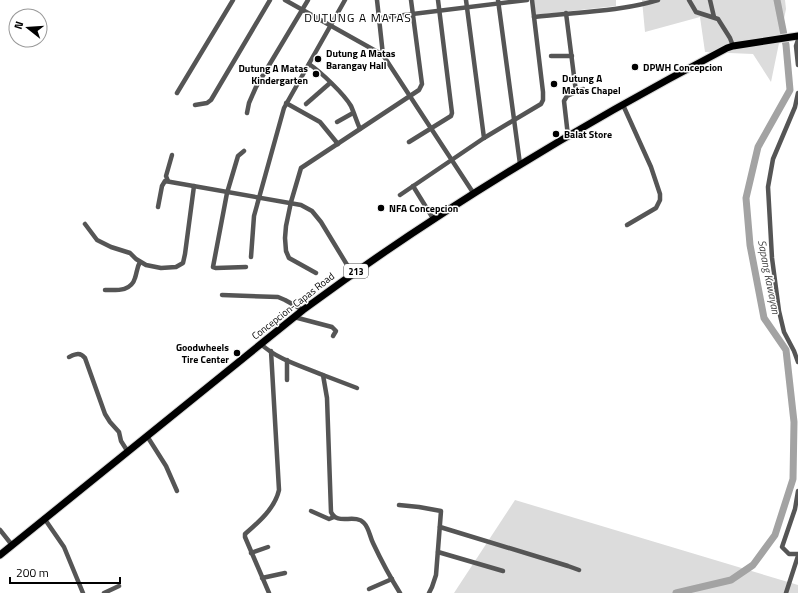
<svg xmlns="http://www.w3.org/2000/svg" width="798" height="593" font-family="'Titillium Web',sans-serif">
	<style>
		.green { fill: #dcdcdc }
		.lines { fill: none; stroke-linecap: round; stroke-linejoin: round }
		.river { stroke: #a3a3a3; stroke-width: 7 }
		.primary-casing { stroke: #dbdbdb; stroke-width: 9 }
		.street { stroke: #555; stroke-width: 4.5 }
		.primary { stroke: #000; stroke-width: 7 }
		.poi-dot { fill: #000; stroke: #fff; stroke-width: 1.5 }
		.labels { text-anchor: middle; dominant-baseline: central; stroke-width: 3; stroke-linejoin: round; paint-order: stroke }
		.shield { fill: #fff; stroke: #4c4c4c; stroke-width: 1 }
		.shield-label { font-size: 9px; font-weight: bold; fill: #000 }
		.poi-label { font-size: 10px; font-weight: bold; fill: #000; stroke: #fff; text-anchor: start }
		.street-label { font-size: 10px; fill: #000; stroke: #fff }
		.water-label { font-size: 11px; font-style: italic; fill: #444; stroke: #fff }
		.quarter-label { font-size: 12px; letter-spacing: 1px; fill: #000; stroke: #fff }
	</style>
	<rect width="100%" height="100%" fill="#fff"/>
	<!-- green -->
	<g class="green">
		<polygon points="534,0 616,0 616,6 535,15"/>
		<polygon points="642,0 785,0 786,9 771,82 753,54 705,52 700,17 645,32"/>
		<polygon points="515,500 798,585 798,593 454,593"/>
	</g>
	<g class="lines">
		<!-- river -->
		<polyline class="river" points="676,593 731,580 753,565 775,535 793,479 794,422 786,350 764,318 750,245 746,198 758,147 790,90 786,45 777,0"/>
		<defs>
			<path id="primary" d="M0,555L303,310C437,211 580,125 727,48L733,46L798,36"/>
		</defs>
		<!-- primary casing -->
		<use href="#primary" class="primary-casing"/>
		<!-- street -->
		<g class="street">
			<polyline points="285,0 383,55"/>
			<polyline points="377,0 383,55 474,194"/>
			<polyline points="466,0 484,138"/>
			<polyline points="498,0 520,164"/>
			<polyline points="689,0 696,12 718,19 730,38 733,46"/>
			<polyline points="710,0 714,17"/>
			<polyline points="566,13 576,92 567,96 564,101 568,136"/>
			<path d="M534,17C575,12 618,12 658,0"/>
			<polyline points="380,18 527,0"/>
			<polyline points="798,40 796,46 798,65"/>
			<polyline points="551,56 572,56"/>
			<path d="M309,64C321,72 344,94 351,106C354,113 357,122 360,129"/>
			<polyline points="576,92 583,89"/>
			<polyline points="177,93 233,0"/>
			<polyline points="798,93 795,107 773,159 768,187 772,258 779,311 784,332 794,351 798,362"/>
			<polyline points="286,103 320,122 338,144"/>
			<polyline points="306,104 330,83"/>
			<polyline points="195,105 207,103 211,100 270,0"/>
			<polyline points="623,105 651,167 660,194 660,200 656,208 627,225"/>
			<polyline points="247,113 249,103 256,87 308,0"/>
			<polyline points="337,122 353,113"/>
			<polyline points="409,142 451,116 452,113 438,0"/>
			<polyline points="244,151 238,156 227,193 213,267 216,268 246,267"/>
			<polyline points="168,181 166,176 172,155"/>
			<polyline points="413,186 434,220"/>
			<polyline points="400,195 484,138 541,104 543,100 543,92 532,0"/>
			<polyline points="158,207 162,186 165,181 301,205 312,211 321,222 352,273"/>
			<polyline points="85,224 97,240 111,247 130,253 136,259 146,265 161,268 176,267 183,263 185,254 194,186"/>
			<polyline points="251,257 254,216 284,108 345,0"/>
			<polyline points="316,273 289,258 286,251 285,238 286,226 291,202 301,168 419,90 422,84 411,0"/>
			<path d="M105,290C116,290 131,292 135,278C137,272 137,267 140,262"/>
			<polyline points="222,295 278,297 285,300 303,310"/>
			<polyline points="294,317 332,327 336,331 333,336"/>
			<path d="M261,344C276,359 304,367 323,375L327,398L331,512C337,526 355,513 364,523C369,528 370,537 373,543C381,560 390,577 400,593"/>
			<path d="M69,357C76,354 80,352 85,358L105,414L110,422L119,432L121,441L128,452"/>
			<polyline points="287,360 287,380"/>
			<polyline points="323,375 357,388"/>
			<polyline points="147,436 166,466 177,491"/>
			<polyline points="798,491 795,509 782,547 789,554 798,554"/>
			<polyline points="399,505 419,507 441,511 436,575 432,587 429,593"/>
			<polyline points="311,511 329,519 334,517"/>
			<polyline points="44,518 64,547 83,593"/>
			<polyline points="440,527 568,566 579,570"/>
			<polyline points="0,530 12,545"/>
			<polyline points="438,552 503,571"/>
			<polyline points="251,553 268,547"/>
			<polyline points="262,578 285,573"/>
			<polyline points="369,589 392,579"/>
			<polyline points="104,593 119,586"/>
			<path d="M269,593L245,537V534C259,522 275,508 279,490L271,351"/>
			<polyline points="786,593 798,556"/>
		</g>
		<!-- primary -->
		<use href="#primary" class="primary"/>
	</g>
	<!-- markers -->
	<g class="poi-dot">
		<circle cx="318" cy="59" r="4"/>
		<circle cx="635" cy="67" r="4"/>
		<circle cx="316" cy="74" r="4"/>
		<circle cx="554" cy="84" r="4"/>
		<circle cx="556" cy="134" r="4"/>
		<circle cx="381" cy="208" r="4"/>
		<circle cx="237" cy="353" r="4"/>
	</g>
	<g class="labels">
		<!-- shield labels -->
		<rect class="shield" x="344" y="264" width="24" height="14" rx="3"/>
		<g class="shield-label">
			<text x="356" y="271">213</text>
		</g>
		<!-- poi labels -->
		<g class="poi-label">
			<text x="326" y="53">Dutung A Matas<tspan x="326" dy="12">Barangay Hall</tspan></text>
			<text x="643" y="67">DPWH Concepcion</text>
			<text x="308" y="68" text-anchor="end">Dutung A Matas<tspan x="308" dy="12">Kindergarten</tspan></text>
			<text x="562" y="78">Dutung A<tspan x="562" dy="12">Matas Chapel</tspan></text>
			<text x="564" y="134">Balat Store</text>
			<text x="389" y="208">NFA Concepcion</text>
			<text x="229" y="347" text-anchor="end">Goodwheels<tspan x="229" dy="12">Tire Center</tspan></text>
		</g>
		<!-- street labels -->
		<g class="street-label">
			<text transform="translate(293 306) rotate(-38)">Concepcion-Capas Road</text>
		</g>
		<!-- water labels -->
		<g class="water-label">
			<text transform="translate(769 277) rotate(79)">Sapang Kawayan</text>
		</g>
		<!-- quarter labels -->
		<g class="quarter-label">
			<text x="358" y="17">DUTUNG A MATAS</text>
		</g>
	</g>
	<!-- north arrow -->
	<g transform="translate(28 28) rotate(287)"><circle r="19" fill="#ffffff" stroke="#999999"/>
	<path d="M0-3L7 15L0 10L-7 15Z" fill="#000000"/>
	<text y="-6" font-size="11" font-weight="bold" text-anchor="middle" fill="#000000">N</text>
	</g>
	<!-- scale -->
	<path d="M10 577v6h110v-6" fill="none" stroke="#000000" stroke-width="2"/>
	<text x="16" y="577" font-size="12" fill="#000000" stroke="#ffffff" stroke-width="3" paint-order="stroke">200 m</text>
</svg>
